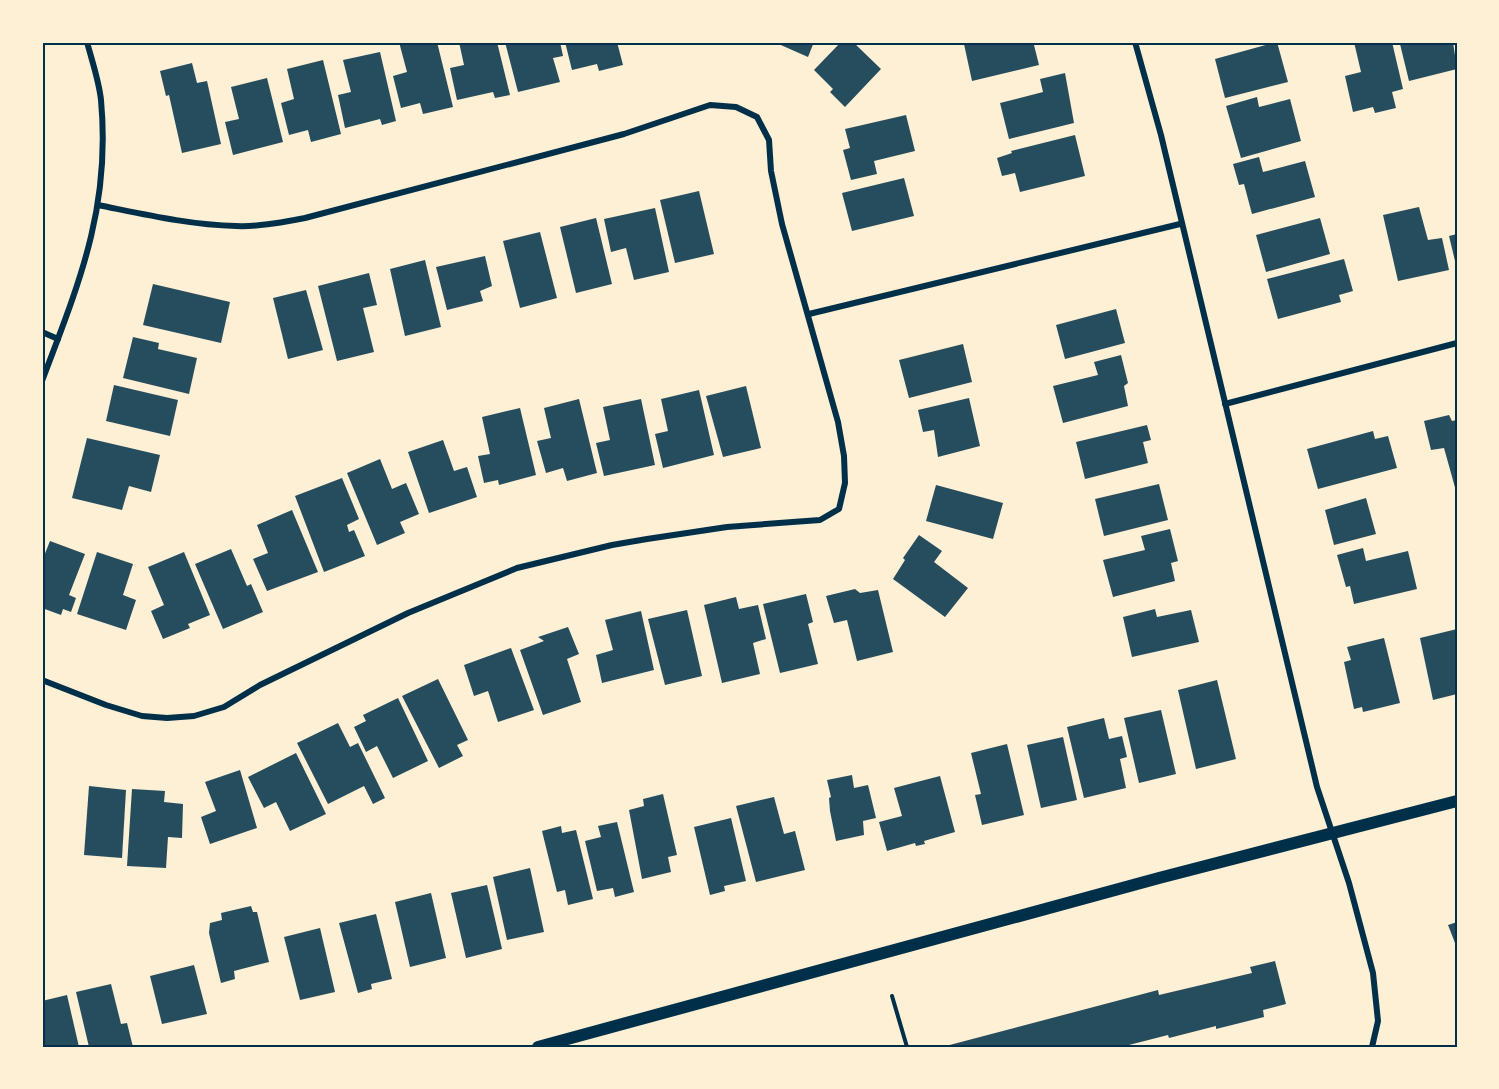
<svg xmlns="http://www.w3.org/2000/svg" width="1499" height="1089" font-family="Karla,sans-serif">
	<style>
		.building { fill: #264d5e }
		.lines { fill: none; stroke-linecap: round; stroke-linejoin: round }
		.path { stroke: #003049; stroke-width: 4 }
		.minor { stroke: #003049; stroke-width: 6 }
		.secondary { stroke: #003049; stroke-width: 12 }
		.neatline { fill: none; stroke: #003049; stroke-width: 2 }
	</style>
	<rect width="100%" height="100%" fill="#fdf0d5"/>
	<!-- building -->
	<g class="building">
		<polygon points="399,42 437,42 453,107 423,114 420,103 401,108 393,76 407,72"/>
		<polygon points="459,42 497,42 510,95 495,98 493,92 457,100 450,68 464,65"/>
		<polygon points="505,42 560,42 563,56 553,58 560,82 518,92"/>
		<polygon points="565,42 617,42 623,65 599,71 597,64 572,70"/>
		<polygon points="774,42 814,42 808,57"/>
		<polygon points="841,42 853,42 881,69 845,107 830,92 833,89 814,70"/>
		<polygon points="974,42 1043,42 1034,45 1039,65 972,81 964,44"/>
		<polygon points="1277,42 1288,82 1225,98 1215,59"/>
		<polygon points="1354,42 1392,42 1403,89 1392,92 1396,108 1375,113 1373,107 1353,112 1345,76 1361,72"/>
		<polygon points="1409,42 1453,42 1457,69 1409,81 1400,44"/>
		<polygon points="380,52 396,121 382,125 380,119 345,128 338,95 351,92 343,60"/>
		<polygon points="323,60 341,134 311,142 308,130 289,135 281,103 294,99 287,69"/>
		<polygon points="192,63 197,83 207,81 221,144 182,153 169,95 166,96 160,71"/>
		<polygon points="1065,73 1074,123 1009,139 1000,103 1043,92 1040,79"/>
		<polygon points="267,78 283,142 233,155 225,122 239,119 231,87"/>
		<polygon points="1257,97 1259,107 1290,99 1301,141 1241,158 1226,106"/>
		<polygon points="906,115 915,151 874,161 877,174 851,180 843,150 850,148 845,129"/>
		<polygon points="1075,135 1085,176 1020,192 1015,173 1002,176 997,158 1012,153 1011,151"/>
		<polygon points="1259,157 1263,172 1305,161 1315,197 1252,214 1244,184 1239,185 1233,164"/>
		<polygon points="904,178 914,216 852,231 842,193"/>
		<polygon points="699,191 714,254 675,263 660,200"/>
		<polygon points="1419,207 1428,240 1442,238 1449,270 1398,281 1383,215"/>
		<polygon points="655,208 669,272 634,280 626,248 611,252 604,219"/>
		<polygon points="596,218 612,284 576,293 560,227"/>
		<polygon points="1320,218 1330,254 1266,272 1256,235"/>
		<polygon points="540,232 557,298 520,308 503,241"/>
		<polygon points="1457,234 1457,265 1456,265 1449,236"/>
		<polygon points="485,256 492,286 480,291 483,301 447,310 436,267"/>
		<polygon points="1344,259 1353,291 1339,295 1341,302 1278,319 1267,279"/>
		<polygon points="425,260 441,327 405,336 390,269"/>
		<polygon points="369,273 377,305 363,308 374,352 337,361 318,286"/>
		<polygon points="153,284 230,302 221,343 143,325"/>
		<polygon points="306,290 323,350 288,359 273,298"/>
		<polygon points="1116,309 1125,343 1065,359 1056,325"/>
		<polygon points="133,337 159,343 158,349 197,358 189,394 123,378"/>
		<polygon points="963,344 972,382 909,398 899,360"/>
		<polygon points="1121,355 1128,383 1124,386 1128,406 1063,423 1053,386 1098,375 1094,362"/>
		<polygon points="114,385 178,400 170,436 106,421"/>
		<polygon points="746,386 761,448 723,457 706,396"/>
		<polygon points="699,390 714,455 663,468 655,434 668,431 661,399"/>
		<polygon points="969,398 980,446 938,457 934,430 923,432 918,410"/>
		<polygon points="579,399 597,473 567,481 563,468 546,473 537,441 551,438 544,408"/>
		<polygon points="641,399 655,465 604,476 596,443 610,440 603,407"/>
		<polygon points="520,408 536,475 499,485 498,480 484,483 478,456 490,454 482,417"/>
		<polygon points="1449,415 1452,421 1457,420 1456,491 1444,448 1431,450 1424,421"/>
		<polygon points="1147,425 1151,440 1143,442 1148,463 1085,479 1076,442"/>
		<polygon points="1373,431 1375,439 1388,436 1397,468 1318,489 1307,449"/>
		<polygon points="87,438 160,455 151,492 129,486 122,510 72,498"/>
		<polygon points="443,440 454,471 467,467 477,497 429,513 408,452"/>
		<polygon points="380,459 392,489 406,483 419,514 400,522 405,533 377,545 347,473"/>
		<polygon points="342,478 359,519 347,525 349,532 354,530 365,556 324,572 295,496"/>
		<polygon points="1159,484 1168,520 1104,536 1095,499"/>
		<polygon points="936,485 1003,503 993,539 926,521"/>
		<polygon points="1366,498 1376,534 1334,545 1325,510"/>
		<polygon points="292,510 318,572 267,591 253,559 268,553 257,525"/>
		<polygon points="1170,529 1178,561 1171,563 1175,581 1113,597 1103,560 1145,550 1141,536"/>
		<polygon points="919,535 942,551 934,562 968,588 945,617 893,579 905,560 903,558"/>
		<polygon points="50,541 85,554 69,595 76,598 71,612 63,609 61,615 42,608 42,561"/>
		<polygon points="1363,548 1366,561 1408,551 1417,589 1354,604 1350,586 1346,587 1337,555"/>
		<polygon points="231,549 247,586 251,584 263,612 223,629 195,564"/>
		<polygon points="97,552 133,564 123,595 136,600 126,630 77,614"/>
		<polygon points="184,552 210,615 188,624 190,628 163,639 151,611 164,605 148,567"/>
		<polygon points="855,589 860,593 878,590 893,652 857,661 847,620 834,623 826,596"/>
		<polygon points="806,594 813,622 808,624 818,664 780,673 763,604"/>
		<polygon points="736,597 739,609 758,605 766,639 753,643 760,674 722,683 704,605"/>
		<polygon points="1155,609 1157,617 1191,610 1199,642 1132,657 1123,617"/>
		<polygon points="687,610 702,676 665,685 648,619"/>
		<polygon points="641,611 654,670 602,683 596,655 613,650 605,620"/>
		<polygon points="568,627 579,654 567,659 581,702 543,715 520,650 544,641 538,637"/>
		<polygon points="1457,629 1457,694 1433,700 1420,638"/>
		<polygon points="1384,638 1400,703 1363,712 1362,707 1354,709 1344,662 1351,660 1347,647"/>
		<polygon points="511,648 534,710 498,722 488,691 474,696 464,665"/>
		<polygon points="438,679 468,740 457,745 463,756 439,768 402,696"/>
		<polygon points="1217,680 1236,759 1196,769 1178,690"/>
		<polygon points="398,698 428,761 393,778 377,746 366,752 354,727 366,721 363,715"/>
		<polygon points="1161,710 1176,774 1139,783 1124,718"/>
		<polygon points="1104,718 1109,739 1122,736 1127,757 1120,759 1126,788 1084,798 1067,727"/>
		<polygon points="338,723 350,747 358,743 385,798 373,804 364,786 328,804 297,743"/>
		<polygon points="1063,737 1077,800 1041,808 1027,745"/>
		<polygon points="1007,744 1024,815 982,825 975,795 981,794 971,753"/>
		<polygon points="296,753 326,814 290,831 276,802 264,808 248,777"/>
		<polygon points="240,770 257,828 210,844 201,817 216,811 205,782"/>
		<polygon points="852,775 854,788 868,785 876,818 863,821 864,835 836,841 830,811 829,798 831,797 827,780"/>
		<polygon points="940,776 955,832 924,841 925,844 916,846 915,843 887,851 879,822 902,816 894,788"/>
		<polygon points="89,786 126,790 122,858 84,855"/>
		<polygon points="132,789 165,791 164,802 183,804 182,838 168,837 166,868 127,866"/>
		<polygon points="663,794 677,855 668,857 671,872 642,879 629,810 644,806 643,799"/>
		<polygon points="774,797 784,834 795,831 805,870 756,882 736,806"/>
		<polygon points="731,818 746,881 724,886 725,891 710,895 694,827"/>
		<polygon points="617,822 634,892 615,897 613,888 597,891 585,841 601,837 598,826"/>
		<polygon points="561,826 562,833 576,830 593,899 568,905 565,890 557,892 542,831"/>
		<polygon points="530,868 544,932 507,940 493,877"/>
		<polygon points="487,885 502,949 466,958 451,893"/>
		<polygon points="431,893 446,958 410,967 395,902"/>
		<polygon points="251,906 253,912 257,912 269,962 234,971 235,979 221,983 209,933 210,923 222,920 221,913"/>
		<polygon points="376,914 392,979 371,984 372,989 358,993 339,923"/>
		<polygon points="1457,922 1457,948 1448,925"/>
		<polygon points="320,928 335,992 300,1000 284,937"/>
		<polygon points="1275,961 1286,1004 1263,1010 1264,1017 1216,1029 1216,1026 1169,1038 1168,1035 1121,1047 942,1047 1158,990 1159,995 1252,973 1250,967"/>
		<polygon points="194,965 207,1014 162,1024 150,976"/>
		<polygon points="111,984 121,1024 127,1023 133,1047 89,1047 76,992"/>
		<polygon points="67,995 79,1047 42,1047 42,1001"/>
	</g>
	<g class="lines">
		<!-- path -->
		<polyline class="path" points="892,996 907,1047"/>
		<!-- minor -->
		<g class="minor">
			<polyline points="1135,42 1161,135 1317,787 1349,883 1373,973 1378,1021 1372,1047"/>
			<polyline points="809,314 1180,224"/>
			<polyline points="42,332 58,339"/>
			<path d="M42,381C79,283 111,208 101,100C99,81 92,61 87,42"/>
			<polyline points="1225,404 1457,343"/>
			<path d="M42,680L106,705L142,716L167,718L194,716L224,707L260,685L408,613L517,568L612,545L647,539L727,527L820,520L839,509L845,483L844,456L838,422L782,224L771,171L769,140L757,117L736,107L710,105L624,134L305,218C283,222 259,227 236,226C190,225 143,214 98,205"/>
		</g>
		<!-- secondary -->
		<polyline class="secondary" points="538,1047 1159,878 1457,801"/>
	</g>
	<!-- border -->
	<rect width="1499" height="1089" fill="none" stroke="#fdf0d5" stroke-width="87"/>
	<rect x="44" y="44" width="1412" height="1002" class="neatline"/>
</svg>
